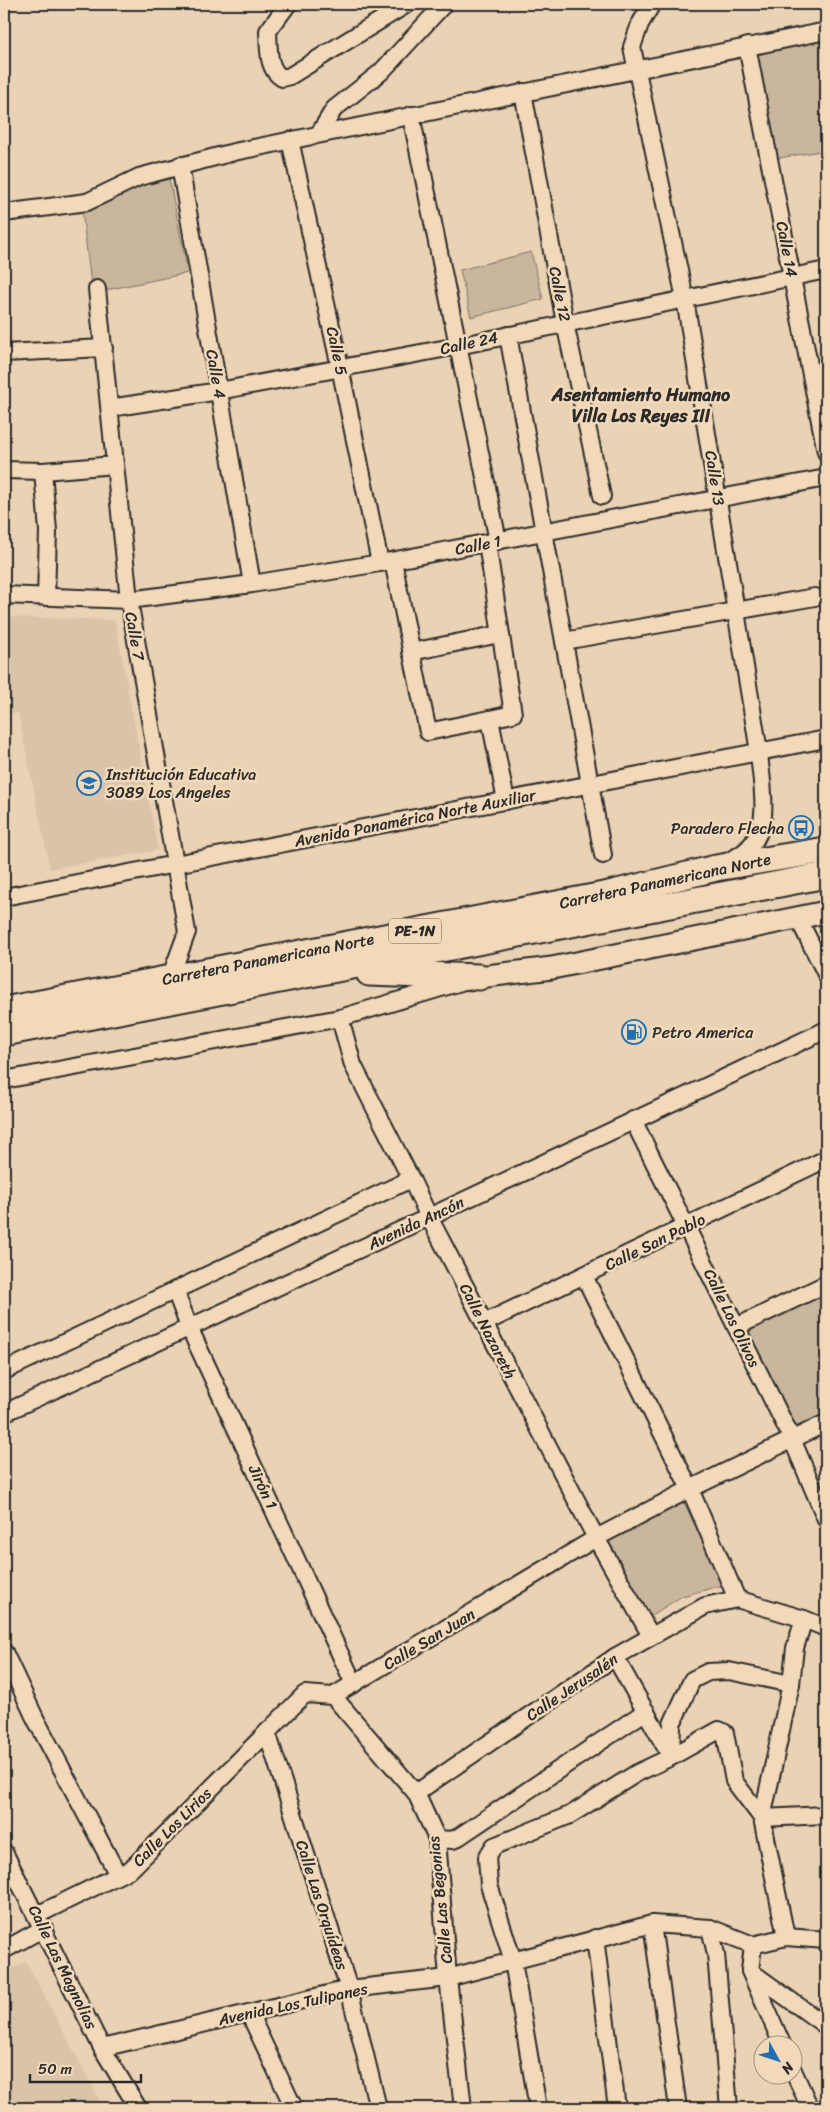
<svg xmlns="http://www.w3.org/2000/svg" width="830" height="2112" font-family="Sriracha,sans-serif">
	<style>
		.built { fill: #dac4a9 }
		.green { fill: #cab69d; stroke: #7a7064 }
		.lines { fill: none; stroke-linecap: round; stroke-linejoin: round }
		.minor-casing { stroke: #2b2b2b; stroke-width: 20 }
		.major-casing { stroke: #2b2b2b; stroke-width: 25 }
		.highway-casing { stroke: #2b2b2b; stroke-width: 29 }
		.minor { stroke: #f2d9ba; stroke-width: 16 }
		.major { stroke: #f2d9ba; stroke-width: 21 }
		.highway { stroke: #f2d9ba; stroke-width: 25 }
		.labels { text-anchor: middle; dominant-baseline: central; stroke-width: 5; stroke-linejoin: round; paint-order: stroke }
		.shield { fill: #f2d9ba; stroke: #675f56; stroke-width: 1 }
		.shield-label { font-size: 15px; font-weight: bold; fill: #2b2b2b }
		.street-label { font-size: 16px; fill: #2b2b2b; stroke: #f2d9ba }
		.poi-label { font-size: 16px; fill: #2b2b2b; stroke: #f2d9ba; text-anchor: start }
		.neighbourhood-label { font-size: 18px; font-weight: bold; fill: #2b2b2b; stroke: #f2d9ba }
	</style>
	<rect width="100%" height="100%" fill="#ead2b4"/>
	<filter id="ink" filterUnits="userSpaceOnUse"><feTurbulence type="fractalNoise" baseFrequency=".02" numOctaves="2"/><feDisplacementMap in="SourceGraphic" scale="10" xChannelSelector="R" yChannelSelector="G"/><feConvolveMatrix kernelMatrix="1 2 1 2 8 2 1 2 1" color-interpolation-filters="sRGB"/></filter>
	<g filter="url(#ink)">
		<!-- built -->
		<g class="built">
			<polygon points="4,617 115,620 158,850 50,869 18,713 4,715"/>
			<polygon points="26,1961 104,2108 4,2108 4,1973"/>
		</g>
		<!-- green -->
		<g class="green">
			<polygon points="826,40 826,150 773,159 753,53"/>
			<polygon points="168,173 188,273 92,293 82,210"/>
			<polygon points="531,252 543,299 471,317 460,270"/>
			<polygon points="826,1291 826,1414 797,1427 790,1425 744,1330"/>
			<polygon points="684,1502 723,1585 682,1596 646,1619 607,1542"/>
		</g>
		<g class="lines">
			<defs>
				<g id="minor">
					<path d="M288,4L268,31C269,48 267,69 282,78L290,76L407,4"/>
					<path d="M652,4L640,24L632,47L685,299L759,752C761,785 774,829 744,852C739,856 732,859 727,862"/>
					<polyline points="747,46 826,452"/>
					<polyline points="523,92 565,323 602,496"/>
					<polyline points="411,115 498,541"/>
					<polyline points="319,134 334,109 381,72 444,4"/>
					<polyline points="290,140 340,367 380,563"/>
					<polyline points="180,165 252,584"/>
					<polyline points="4,213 87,202 139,177 234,152 826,31"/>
					<polyline points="97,289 129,600 187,932 170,978"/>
					<polyline points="508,335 603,855"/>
					<polyline points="4,353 104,348"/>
					<polyline points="110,408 219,391 458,346 826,270"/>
					<polyline points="4,470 43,471 115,465"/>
					<polyline points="43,471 48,531 46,597"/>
					<polyline points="393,561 428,732 513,714 487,543"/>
					<polyline points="4,595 129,600 252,584 380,563 826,478"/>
					<polyline points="564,641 815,597"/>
					<polyline points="411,652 500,634"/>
					<polyline points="490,719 506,801"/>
					<polyline points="4,897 826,739"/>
					<polyline points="798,918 826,974"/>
					<polyline points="340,1018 353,1065 411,1179 429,1217 596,1538 651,1636"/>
					<polyline points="4,1080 340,1018 461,982"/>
					<polyline points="633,1120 792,1439 826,1519"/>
					<polyline points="584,1276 690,1489 737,1599"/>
					<polyline points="175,1290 189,1327 354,1684"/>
					<polyline points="484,1323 826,1159"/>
					<polyline points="736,1327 826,1284"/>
					<polyline points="4,1371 411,1179"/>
					<polyline points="4,1413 429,1217 826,1030"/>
					<polyline points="804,1619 795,1648 791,1684 762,1818 826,1815"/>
					<polyline points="4,1652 35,1718 118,1875"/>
					<polyline points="615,1657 670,1755"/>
					<polyline points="333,1696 416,1793 437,1839 448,1978 463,2108"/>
					<polyline points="267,1732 349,1989 378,2108"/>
					<polyline points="671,1757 672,1724 692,1680 708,1672 729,1671 791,1684"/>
					<polyline points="416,1793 615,1657 705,1606 737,1599 804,1619 826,1628"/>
					<polyline points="437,1839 453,1840 460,1836 646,1711"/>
					<polyline points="4,1852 102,2048 138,2108"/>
					<polyline points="37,1915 131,1869 305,1694 333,1696 596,1538 690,1489 826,1423"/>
					<polyline points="652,1924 678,2108"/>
					<polyline points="710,1928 716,1954 729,2108"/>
					<polyline points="595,1938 617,2108"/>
					<polyline points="753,1945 750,1971 782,2044"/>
					<polyline points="4,1950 44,1928"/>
					<polyline points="750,1971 826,2026"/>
					<polyline points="249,2013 294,2108"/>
					<polyline points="102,2048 349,1989 448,1978 652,1924 710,1928 753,1945 786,1937 826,1940"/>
					<polyline points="792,2068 810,2108"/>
					<polyline points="538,2108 513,1961 489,1885 487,1857 494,1846 570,1815 637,1773 671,1757 719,1730 725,1733 734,1781 762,1818 786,1937"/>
				</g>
				<polyline id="major" points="479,977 552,968 826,912"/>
				<g id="highway">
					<polyline points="369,973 479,977"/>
					<polyline points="4,1010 609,894 716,868 826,850"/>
					<polyline points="4,1033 826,875"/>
				</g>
			</defs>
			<!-- minor casing -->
			<use href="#minor" class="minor-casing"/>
			<!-- major casing -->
			<use href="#major" class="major-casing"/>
			<!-- highway casing -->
			<use href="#highway" class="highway-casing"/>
			<!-- minor -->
			<use href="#minor" class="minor"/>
			<!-- major -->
			<use href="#major" class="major"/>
			<!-- highway -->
			<use href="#highway" class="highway"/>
		</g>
	</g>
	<!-- icons -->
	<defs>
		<symbol id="school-ring" viewBox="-11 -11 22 22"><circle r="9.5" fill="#f2d9ba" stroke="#1f6fb2" stroke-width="1.5"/><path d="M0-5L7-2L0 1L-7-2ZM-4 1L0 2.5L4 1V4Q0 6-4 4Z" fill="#1f6fb2"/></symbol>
		<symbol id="bus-ring" viewBox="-11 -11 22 22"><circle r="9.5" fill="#f2d9ba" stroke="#1f6fb2" stroke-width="1.5"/><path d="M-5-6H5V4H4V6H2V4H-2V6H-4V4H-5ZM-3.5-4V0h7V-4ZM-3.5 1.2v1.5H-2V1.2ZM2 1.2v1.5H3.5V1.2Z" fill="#1f6fb2"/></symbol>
		<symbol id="fuel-ring" viewBox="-11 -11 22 22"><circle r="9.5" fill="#f2d9ba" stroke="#1f6fb2" stroke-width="1.5"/><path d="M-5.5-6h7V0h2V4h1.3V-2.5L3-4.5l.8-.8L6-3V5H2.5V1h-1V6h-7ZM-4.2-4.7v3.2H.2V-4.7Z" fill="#1f6fb2"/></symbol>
	</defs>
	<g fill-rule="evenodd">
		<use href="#school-ring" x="75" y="769" width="28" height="28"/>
		<use href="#bus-ring" x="787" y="814" width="28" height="28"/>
		<use href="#fuel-ring" x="620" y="1018" width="28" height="28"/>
	</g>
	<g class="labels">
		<!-- shield labels -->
		<rect class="shield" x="389" y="918.5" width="52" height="25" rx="4"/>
		<g class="shield-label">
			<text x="415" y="931">PE-1N</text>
		</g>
		<!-- street labels -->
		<g class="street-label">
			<text transform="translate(787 249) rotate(79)">Calle 14</text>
			<text transform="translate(560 294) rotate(79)">Calle 12</text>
			<text transform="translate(469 343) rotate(-12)">Calle 24</text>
			<text transform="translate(337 351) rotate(78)">Calle 5</text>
			<text transform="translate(216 374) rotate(80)">Calle 4</text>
			<text transform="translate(715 478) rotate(81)">Calle 13</text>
			<text transform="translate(478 545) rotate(-11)">Calle 1</text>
			<text transform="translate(135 636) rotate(80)">Calle 7</text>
			<text transform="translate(415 818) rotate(-11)">Avenida Panamérica Norte Auxiliar</text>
			<text transform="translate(665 881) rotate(-12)">Carretera Panamericana Norte</text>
			<text transform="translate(268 959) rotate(-11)">Carretera Panamericana Norte</text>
			<text transform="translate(416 1223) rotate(-25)">Avenida Ancón</text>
			<text transform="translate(655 1242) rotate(-26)">Calle San Pablo</text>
			<text transform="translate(732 1318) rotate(64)">Calle Los Olivos</text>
			<text transform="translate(488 1331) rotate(63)">Calle Nazareth</text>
			<text transform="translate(263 1487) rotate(65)">Jirón 1</text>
			<text transform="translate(429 1639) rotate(-31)">Calle San Juan</text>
			<text transform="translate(572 1687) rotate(-34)">Calle Jerusalén</text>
			<text transform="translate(172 1827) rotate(-45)">Calle Los Lirios</text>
			<text transform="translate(440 1900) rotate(-96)">Calle Las Begonias</text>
			<text transform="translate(322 1905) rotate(72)">Calle Las Orquídeas</text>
			<text transform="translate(63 1967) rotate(64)">Calle Las Magnolias</text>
			<text transform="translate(293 2004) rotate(-12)">Avenida Los Tulipanes</text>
		</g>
		<!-- poi labels -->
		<g class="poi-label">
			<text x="106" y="774">Institución Educativa<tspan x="106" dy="18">3089 Los Angeles</tspan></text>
			<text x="784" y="828" text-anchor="end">Paradero Flecha</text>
			<text x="652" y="1032">Petro America</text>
		</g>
		<!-- neighbourhood labels -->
		<g class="neighbourhood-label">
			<text x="641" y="395">Asentamiento Humano<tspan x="641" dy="21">Villa Los Reyes III</tspan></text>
		</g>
	</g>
	<!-- margin -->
	<rect width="830" height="2112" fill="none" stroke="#f2d9ba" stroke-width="20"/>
	<rect x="10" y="10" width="810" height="2092" fill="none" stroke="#2b2b2b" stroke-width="2" filter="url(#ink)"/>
	<!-- north arrow -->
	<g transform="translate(778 2060) rotate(130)"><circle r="24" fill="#f2d9ba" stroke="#a29381"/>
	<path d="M0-4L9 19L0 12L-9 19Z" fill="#1f6fb2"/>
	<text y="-8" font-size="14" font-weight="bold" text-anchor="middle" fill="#2b2b2b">N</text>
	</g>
	<!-- scale -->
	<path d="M30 2074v8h111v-8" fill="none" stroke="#2b2b2b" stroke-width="2.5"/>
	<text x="38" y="2074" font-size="15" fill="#2b2b2b" stroke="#f2d9ba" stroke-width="4" paint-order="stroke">50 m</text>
</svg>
